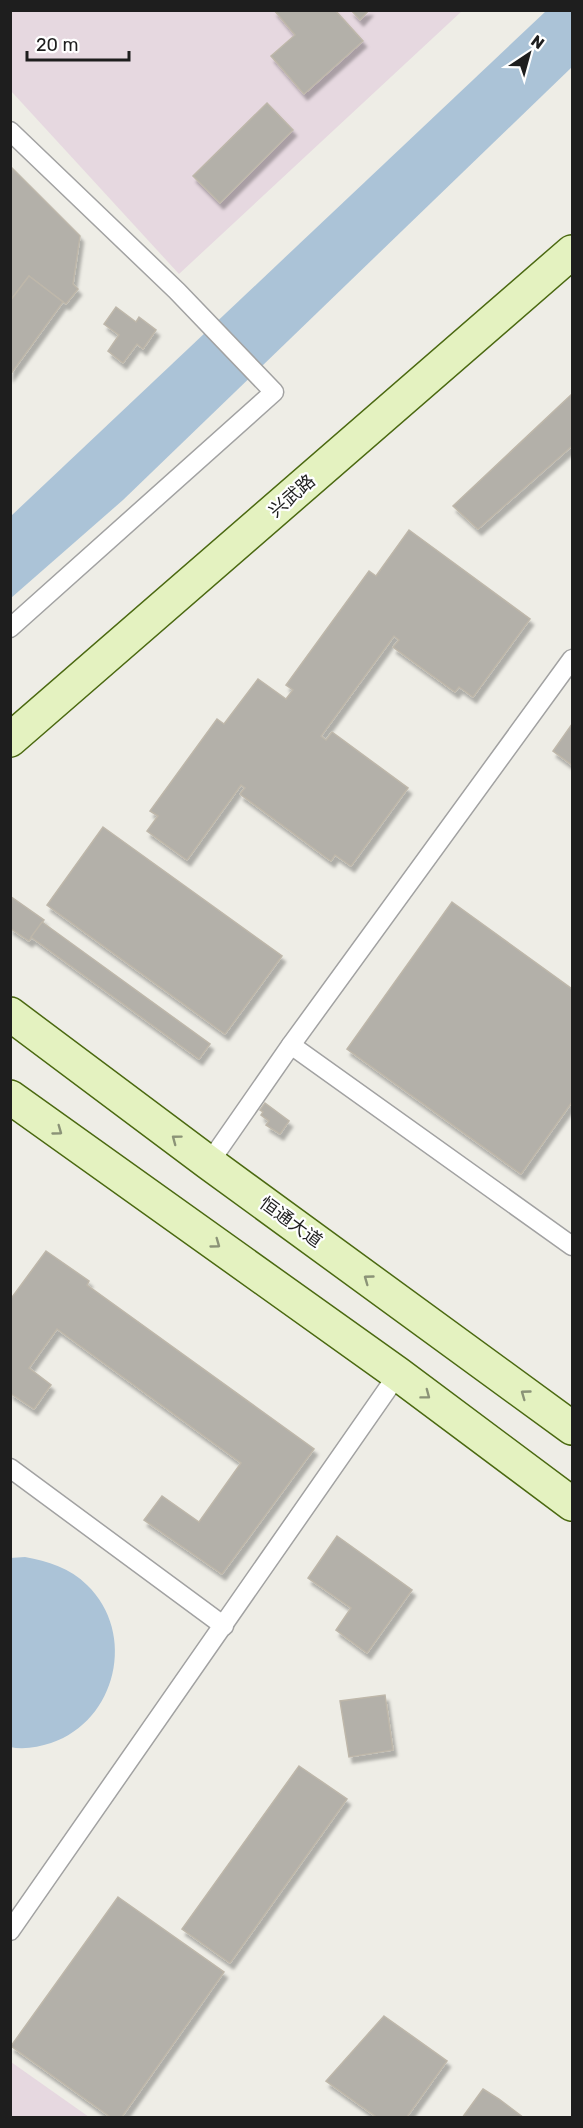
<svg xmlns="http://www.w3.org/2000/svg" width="583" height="2128" font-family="Rubik,'Noto Sans SC',sans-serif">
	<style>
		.industrial { fill: #e6d8e0 }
		.water { fill: #abc3d7 }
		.building { fill: #b3b0a9; stroke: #beb7aa; stroke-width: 1.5; filter: url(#shadow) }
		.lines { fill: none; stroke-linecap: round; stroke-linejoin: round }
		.lane-casing { stroke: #a2a2a2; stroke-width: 21 }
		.secondary-casing { stroke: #4b6911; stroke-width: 36 }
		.lane { stroke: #fff; stroke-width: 18 }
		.secondary { stroke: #e4f2c0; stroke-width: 33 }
		.oneway { stroke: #8b9377 }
		.labels { text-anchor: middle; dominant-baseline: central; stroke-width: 4.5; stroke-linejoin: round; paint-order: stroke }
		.street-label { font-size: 18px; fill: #1e1e1e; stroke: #fff }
	</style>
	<defs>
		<filter id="shadow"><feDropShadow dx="3.5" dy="6" stdDeviation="1.5" flood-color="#0004"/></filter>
	</defs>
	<rect width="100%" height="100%" fill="#eeede6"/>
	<!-- industrial -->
	<g class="industrial">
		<polygon points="11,11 462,11 179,274 11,91"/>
		<polygon points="10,2062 11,2062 89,2117 11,2117"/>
	</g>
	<!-- water -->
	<g class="water">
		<polygon points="546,11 572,11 572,67 123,500 11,598 11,516"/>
		<path d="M25,1557C48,1561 70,1568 87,1585C137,1633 117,1721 51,1743C38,1747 24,1750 10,1747V1558Z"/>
	</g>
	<!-- building -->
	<g class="building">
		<polygon points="274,10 335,10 363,41 304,94 271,56 295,35"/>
		<polygon points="351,10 369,10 360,20"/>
		<polygon points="267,103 293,130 220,203 193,176"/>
		<polygon points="10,166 80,236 73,284 78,289 66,304 29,276 10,301"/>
		<polygon points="29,276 63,302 10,375 10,301"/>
		<polygon points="116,307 136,322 139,317 156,330 143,349 137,344 123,363 108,351 119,335 104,324"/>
		<polygon points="572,394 572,446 478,529 453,506"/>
		<polygon points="409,530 530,619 473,697 459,687 455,692 393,647 399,640 394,636 321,736 326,740 332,732 408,788 351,866 335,855 331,861 240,794 245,788 241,785 187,860 147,831 158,816 150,811 217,719 224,724 258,679 286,699 293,690 286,685 369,571 376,576"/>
		<polygon points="572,724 572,765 553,751"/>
		<polygon points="103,827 282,956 225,1034 47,905"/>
		<polygon points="10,896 44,920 29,941 10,928"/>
		<polygon points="452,902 572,989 572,1102 521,1174 347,1049"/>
		<polygon points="42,922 210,1044 199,1059 31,937"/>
		<polygon points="265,1103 289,1121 280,1134 266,1125 269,1121 261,1115 263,1112 260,1110"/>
		<polygon points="46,1251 89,1281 87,1285 314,1449 222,1574 144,1520 162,1496 199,1522 241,1463 57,1329 29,1368 51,1385 34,1409 10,1393 10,1300"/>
		<polygon points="337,1536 412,1590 367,1653 336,1630 351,1608 308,1578"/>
		<polygon points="385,1695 393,1750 349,1757 340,1701"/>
		<polygon points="299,1766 347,1799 230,1963 182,1929"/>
		<polygon points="118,1897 224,1972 121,2118 112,2118 11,2046"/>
		<polygon points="384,2016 447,2061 406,2118 378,2118 326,2081"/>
		<polygon points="483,2089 499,2099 524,2118 462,2118"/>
	</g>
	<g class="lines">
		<defs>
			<g id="lane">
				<polyline points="10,131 177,291 274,392 10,628"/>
				<polyline points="291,1045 572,1246"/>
				<polyline points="209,1163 291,1045 572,659"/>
				<polyline points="10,1468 224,1626"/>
				<polyline points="10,1931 398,1374"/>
			</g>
			<g id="secondary">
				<polyline points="10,740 572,252"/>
				<polyline points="10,1014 209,1163 572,1428"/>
				<polyline points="10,1097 398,1374 572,1504"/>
			</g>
		</defs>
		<!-- lane casing -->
		<use href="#lane" class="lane-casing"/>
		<!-- secondary casing -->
		<use href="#secondary" class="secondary-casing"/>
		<!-- lane -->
		<use href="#lane" class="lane"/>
		<!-- secondary -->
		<use href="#secondary" class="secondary"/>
	</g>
	<!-- one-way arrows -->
	<defs><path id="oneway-chevron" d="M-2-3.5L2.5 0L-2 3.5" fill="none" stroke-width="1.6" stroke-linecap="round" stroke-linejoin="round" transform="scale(1.5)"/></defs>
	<g class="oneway">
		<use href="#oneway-chevron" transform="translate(58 1131) rotate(36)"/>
		<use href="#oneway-chevron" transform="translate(176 1139) rotate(-143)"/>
		<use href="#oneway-chevron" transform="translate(216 1244) rotate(36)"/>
		<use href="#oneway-chevron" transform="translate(368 1279) rotate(-144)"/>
		<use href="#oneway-chevron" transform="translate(525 1394) rotate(-144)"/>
		<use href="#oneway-chevron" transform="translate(426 1395) rotate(37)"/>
	</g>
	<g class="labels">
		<!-- street labels -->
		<g class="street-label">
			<text transform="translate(292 496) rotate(-41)">兴武路</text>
			<text transform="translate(291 1222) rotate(36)">恒通大道</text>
		</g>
	</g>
	<!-- border -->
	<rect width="583" height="2128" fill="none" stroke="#1e1e1e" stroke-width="24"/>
	<!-- north arrow -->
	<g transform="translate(529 54) rotate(36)" stroke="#ffffff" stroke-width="4.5" paint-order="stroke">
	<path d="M0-4.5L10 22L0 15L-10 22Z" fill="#1e1e1e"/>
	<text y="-9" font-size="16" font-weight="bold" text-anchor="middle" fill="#1e1e1e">N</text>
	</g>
	<!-- scale -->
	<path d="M27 51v9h102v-9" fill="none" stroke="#1e1e1e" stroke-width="3"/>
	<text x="36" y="51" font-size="18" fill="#1e1e1e" stroke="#ffffff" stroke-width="4.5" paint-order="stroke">20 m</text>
</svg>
